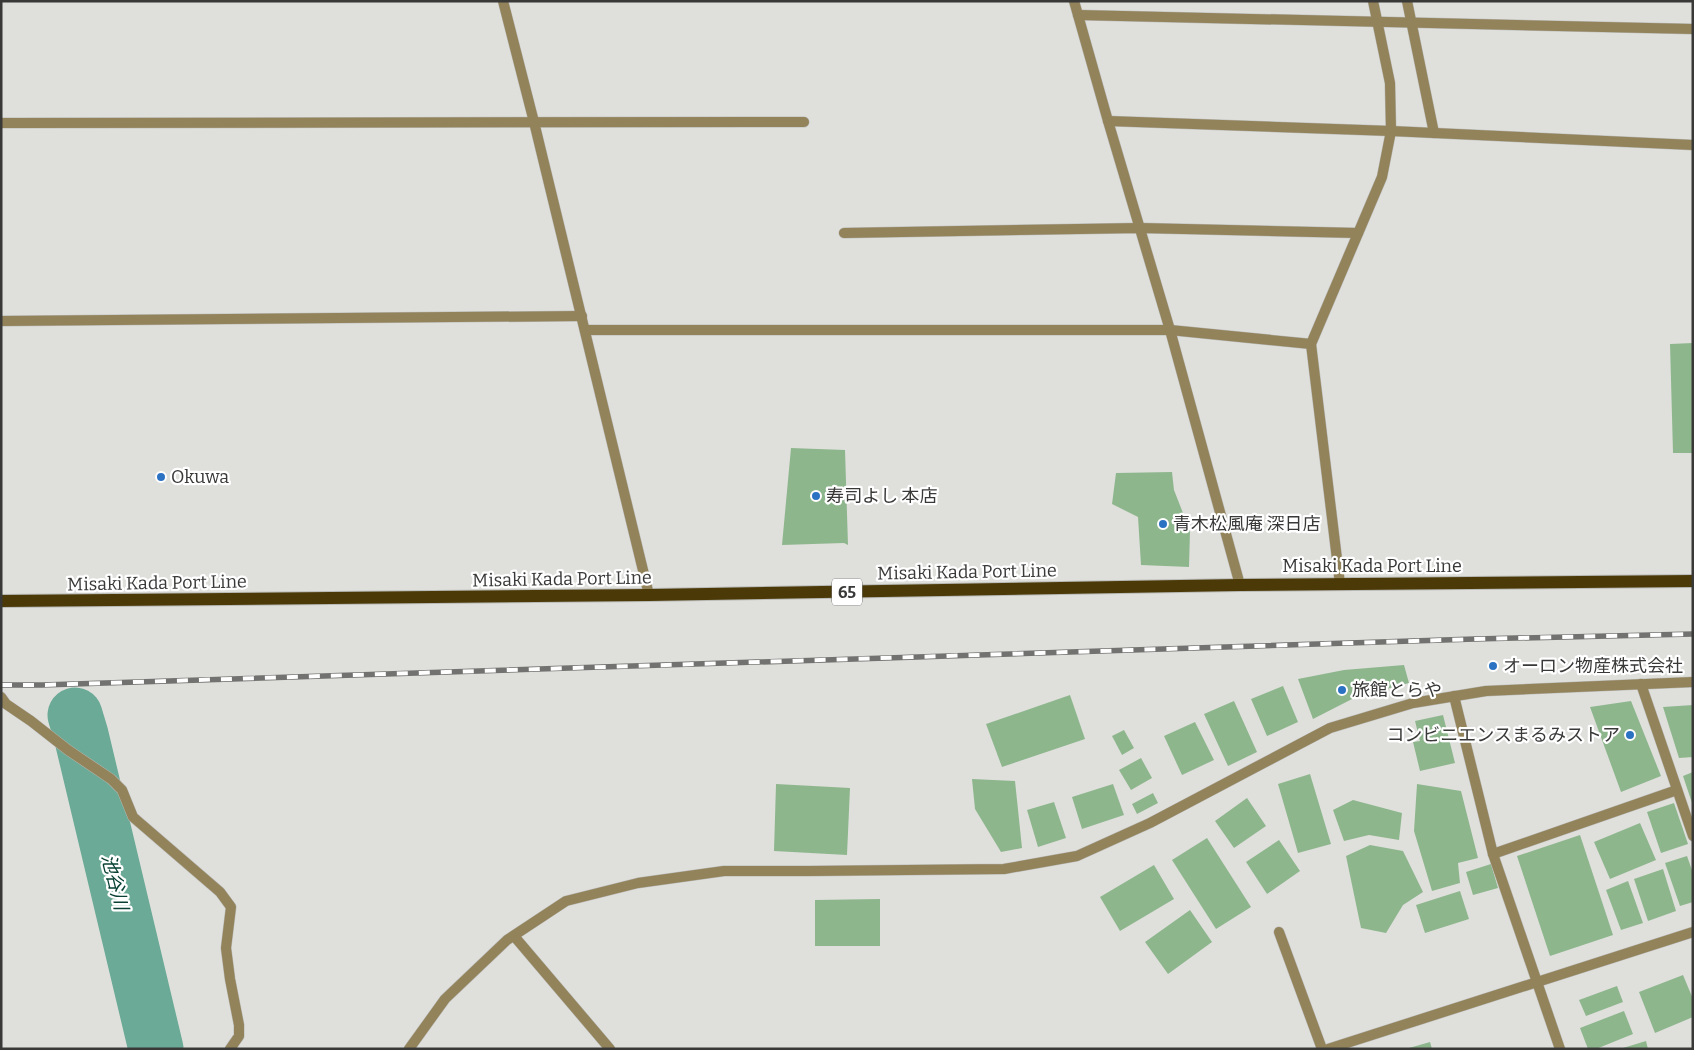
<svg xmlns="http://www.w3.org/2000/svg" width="1694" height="1050" font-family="Bitter,'Noto Sans JP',serif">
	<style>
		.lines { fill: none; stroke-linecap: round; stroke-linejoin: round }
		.river { stroke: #6baa96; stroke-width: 55 }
		.building { fill: #8eb68d }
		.minor-casing { stroke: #babbb8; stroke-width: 11 }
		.tertiary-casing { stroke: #babbb8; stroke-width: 11 }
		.primary-casing { stroke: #babbb8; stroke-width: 14 }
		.minor { stroke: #93835b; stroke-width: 10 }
		.tertiary { stroke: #93835b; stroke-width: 10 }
		.primary { stroke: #4b3a08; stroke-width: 12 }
		.rail-casing { stroke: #727270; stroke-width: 5.5 }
		.rail { stroke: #fff; stroke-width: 4; stroke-dasharray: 11; stroke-linecap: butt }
		.poi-dot { fill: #2c72c3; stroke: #fff; stroke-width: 2 }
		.labels { text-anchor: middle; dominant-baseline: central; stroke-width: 4.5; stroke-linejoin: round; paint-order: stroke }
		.shield { fill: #fff; stroke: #747474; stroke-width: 1 }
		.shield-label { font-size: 16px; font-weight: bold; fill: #393938 }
		.poi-label { font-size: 18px; fill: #393938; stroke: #fff; text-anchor: start }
		.street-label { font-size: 18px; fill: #393938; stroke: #fff }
		.water-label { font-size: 19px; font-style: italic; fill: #084133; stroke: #fff }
	</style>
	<rect width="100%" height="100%" fill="#dfe0dc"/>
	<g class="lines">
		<!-- river -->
		<polyline class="river" points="75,715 81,735 156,1049"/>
	</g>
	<!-- building -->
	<g class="building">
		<polygon points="1693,343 1693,453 1673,453 1670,344"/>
		<polygon points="791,448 845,450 848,545 844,543 782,545"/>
		<polygon points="1172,472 1174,490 1190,531 1189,567 1141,565 1138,517 1112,504 1116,473"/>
		<polygon points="1404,665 1409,683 1356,697 1313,719 1298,679 1344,670"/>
		<polygon points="1283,686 1298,722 1267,736 1251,699"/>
		<polygon points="1070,695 1085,739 1002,767 986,724"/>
		<polygon points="1234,701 1257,752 1228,766 1204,714"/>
		<polygon points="1631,701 1661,776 1621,792 1590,707"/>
		<polygon points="1693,705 1693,757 1679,758 1663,707"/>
		<polygon points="1443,715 1455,763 1420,771 1413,742 1420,741 1415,721"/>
		<polygon points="1195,722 1214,760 1182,775 1164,736"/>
		<polygon points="1124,730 1134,748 1122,755 1112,736"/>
		<polygon points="1141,758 1152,778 1131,790 1119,770"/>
		<polygon points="1693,772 1693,803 1692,803 1683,776"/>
		<polygon points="1310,774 1331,844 1298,853 1278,784"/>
		<polygon points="972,779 1015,781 1022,848 1001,852 975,809"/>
		<polygon points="776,784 850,788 847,855 774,851"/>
		<polygon points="1113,784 1124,815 1082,829 1072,797"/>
		<polygon points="1417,784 1461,791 1478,858 1458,863 1460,883 1432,891 1414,831"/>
		<polygon points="1153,793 1158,803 1137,814 1132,804"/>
		<polygon points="1247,798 1266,826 1234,848 1215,821"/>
		<polygon points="1353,800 1402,813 1399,840 1369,835 1344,841 1333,810"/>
		<polygon points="1054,802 1066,838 1038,847 1027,810"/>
		<polygon points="1674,803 1688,844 1661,853 1647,812"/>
		<polygon points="1640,823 1656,860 1610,879 1594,842"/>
		<polygon points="1580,835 1613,935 1550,956 1517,856"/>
		<polygon points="1207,838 1251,907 1216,929 1172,860"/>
		<polygon points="1279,840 1300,871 1267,894 1246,862"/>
		<polygon points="1370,845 1403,851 1423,892 1403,905 1386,933 1361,928 1346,856"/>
		<polygon points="1687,856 1693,873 1693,902 1680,906 1665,863"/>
		<polygon points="1491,864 1498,888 1473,895 1466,872"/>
		<polygon points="1154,865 1174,899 1120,931 1100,897"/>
		<polygon points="1663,869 1676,911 1648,921 1634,879"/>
		<polygon points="1628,881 1643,923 1621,930 1606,890"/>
		<polygon points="1460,891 1469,919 1425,933 1416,905"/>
		<polygon points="880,899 880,946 815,946 815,900"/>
		<polygon points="1190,910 1212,942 1168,974 1145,942"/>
		<polygon points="1683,975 1693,999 1693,1017 1655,1033 1639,992"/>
		<polygon points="1617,986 1623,1002 1586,1016 1579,1000"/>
		<polygon points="1624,1011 1633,1034 1596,1049 1588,1049 1580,1028"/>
		<polygon points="1646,1041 1648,1049 1623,1049 1623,1048"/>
		<polygon points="1430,1042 1432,1049 1409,1049 1409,1048"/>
	</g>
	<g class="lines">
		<defs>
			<g id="minor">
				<polyline points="503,1 534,122 649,595"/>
				<polyline points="1407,1 1434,133"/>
				<polyline points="1078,15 1693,29"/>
				<polyline points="1108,121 1391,131 1693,145"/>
				<polyline points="1,123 804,122"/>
				<polyline points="844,233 1140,228 1358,233"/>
				<polyline points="1,321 582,316"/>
				<polyline points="585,330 1170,330 1311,344"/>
				<polyline points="1340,584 1311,344 1382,177 1391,131 1390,83 1373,1"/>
				<polyline points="1641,684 1693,836"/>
				<polyline points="1454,696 1493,854 1560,1049"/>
				<polyline points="1,697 6,704 31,721 68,750 111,779 122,790 133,817 220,892 231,907 226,948 230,979 239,1025 239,1036 230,1049"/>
				<polyline points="1493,854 1677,790"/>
				<polyline points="1279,932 1322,1049"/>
				<polyline points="514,936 610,1049"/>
				<polyline points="409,1049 445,999 507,940 566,901 638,883 724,871 809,871 1004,869 1077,856 1150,823 1330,728 1413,703 1486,691 1693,682"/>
				<polyline points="1328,1049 1693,932"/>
			</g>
			<polyline id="tertiary" points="1074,1 1108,121 1170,330 1240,585"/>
			<polyline id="primary" points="1,601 649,595 1240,585 1693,581"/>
		</defs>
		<!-- minor casing -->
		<use href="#minor" class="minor-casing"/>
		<!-- tertiary casing -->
		<use href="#tertiary" class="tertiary-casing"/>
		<!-- primary casing -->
		<use href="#primary" class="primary-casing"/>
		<!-- minor -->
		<use href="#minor" class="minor"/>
		<!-- tertiary -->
		<use href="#tertiary" class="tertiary"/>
		<!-- primary -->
		<use href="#primary" class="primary"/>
		<defs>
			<polyline id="rail" points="1,685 42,685 1475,639 1693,634"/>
		</defs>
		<!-- rail casing -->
		<use href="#rail" class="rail-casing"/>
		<!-- rail -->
		<use href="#rail" class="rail"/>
	</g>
	<!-- markers -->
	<g class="poi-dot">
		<circle cx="161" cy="477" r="5"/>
		<circle cx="816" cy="496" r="5"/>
		<circle cx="1163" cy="524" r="5"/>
		<circle cx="1493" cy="666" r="5"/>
		<circle cx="1342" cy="690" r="5"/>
		<circle cx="1630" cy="735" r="5"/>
	</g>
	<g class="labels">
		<!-- shield labels -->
		<rect class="shield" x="832" y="578.5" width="30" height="27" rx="4"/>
		<g class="shield-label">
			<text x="847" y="592">65</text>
		</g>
		<!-- poi labels -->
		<g class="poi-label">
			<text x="171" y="477">Okuwa</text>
			<text x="826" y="496">寿司よし 本店</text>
			<text x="1173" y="524">青木松風庵 深日店</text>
			<text x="1503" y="666">オーロン物産株式会社</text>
			<text x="1352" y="690">旅館とらや</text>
			<text x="1620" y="735" text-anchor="end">コンビニエンスまるみストア</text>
		</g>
		<!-- street labels -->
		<g class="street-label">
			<text x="1372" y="566">Misaki Kada Port Line</text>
			<text transform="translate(967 572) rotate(-1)">Misaki Kada Port Line</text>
			<text transform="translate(562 579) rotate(-1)">Misaki Kada Port Line</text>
			<text transform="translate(157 583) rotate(-1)">Misaki Kada Port Line</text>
		</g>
		<!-- water labels -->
		<g class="water-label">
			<text transform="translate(115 882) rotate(76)">池谷川</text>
		</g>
	</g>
	<!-- border -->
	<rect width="1694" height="1050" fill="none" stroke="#393938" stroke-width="5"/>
</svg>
